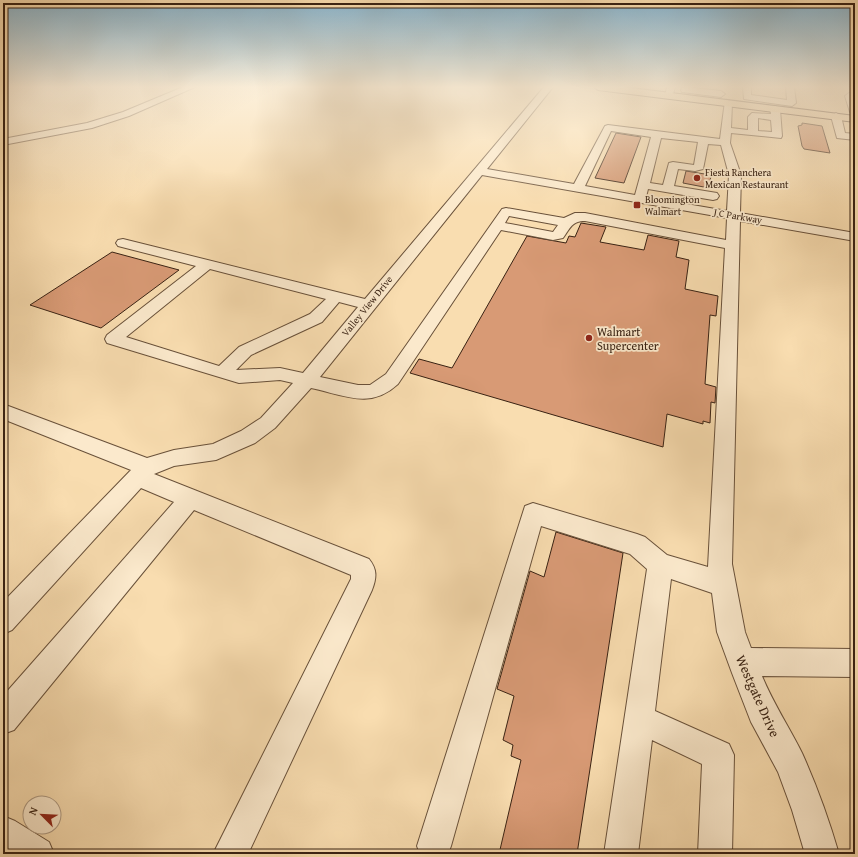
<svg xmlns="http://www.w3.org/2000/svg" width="858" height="857" font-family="'Gentium Book Plus',serif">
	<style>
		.building { fill: #d89a75; stroke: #392213 }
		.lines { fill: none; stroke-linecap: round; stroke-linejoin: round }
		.minor-casing { stroke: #69513a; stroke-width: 2 }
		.major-casing { stroke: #392213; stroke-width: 2 }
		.minor { fill: #fbe9cc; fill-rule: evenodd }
		.major { fill: #f9ddb0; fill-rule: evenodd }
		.poi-dot { fill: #8f2418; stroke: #fbe9cc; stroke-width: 1.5 }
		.labels { text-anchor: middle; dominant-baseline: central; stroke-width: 3.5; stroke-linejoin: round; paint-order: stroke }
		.far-poi-label { font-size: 10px; fill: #392213; stroke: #fbe9cc; text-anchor: start }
		.far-street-label { font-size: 10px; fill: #392213; stroke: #fbe9cc }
		.poi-label { font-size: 12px; fill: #392213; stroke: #fbe9cc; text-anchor: start }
		.near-street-label { font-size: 14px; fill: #392213; stroke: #fbe9cc }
	</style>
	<rect width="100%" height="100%" fill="#f9ddb0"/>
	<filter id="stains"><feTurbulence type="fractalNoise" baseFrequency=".005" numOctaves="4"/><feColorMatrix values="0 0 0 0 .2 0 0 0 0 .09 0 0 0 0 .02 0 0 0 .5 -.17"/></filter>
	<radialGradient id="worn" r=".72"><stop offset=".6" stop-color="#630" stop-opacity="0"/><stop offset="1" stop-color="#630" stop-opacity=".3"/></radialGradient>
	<!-- building -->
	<g class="building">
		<polygon points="802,123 822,126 830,153 804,149 802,146 798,126 802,125"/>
		<polygon points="616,133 641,137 624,183 595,178"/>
		<polygon points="686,171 711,175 709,188 683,183"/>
		<polygon points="581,223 606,227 600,242 644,250 648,235 679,241 676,257 689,260 685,289 718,296 716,316 710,315 705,384 716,387 715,403 711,402 710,423 703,421 703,424 667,414 663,447 410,373 419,359 452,368 527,236 566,243 569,236 575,237"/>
		<polygon points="112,252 179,270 101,328 30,305"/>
		<polygon points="556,532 623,553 577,854 499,854 521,760 511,756 513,745 503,740 514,696 497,689 530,571 544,577"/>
	</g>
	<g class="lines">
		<defs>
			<g id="minor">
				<polygon points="183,87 195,87 129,116 92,128 3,145 3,139 87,123 123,112"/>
				<path d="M544,87H553L487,169L574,184L605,126L608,125L720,139L725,101H731L732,103L731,128L748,130V117L752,113L771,114L770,109L775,106L780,109L782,136L781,138L731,133L730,143L741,175L740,213L855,233V241L740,221L732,564L745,632L751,648L855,649V677L762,676C773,703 789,727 802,753C817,786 829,820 839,854H805L792,810L778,772L751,722L732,673L717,632L712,593L671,579L655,711L729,744L734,755L732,854H698L702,764L652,740L638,854H604L647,569L630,554L541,526L451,846L448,854H420L417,846L525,506L533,503L637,534L645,537L667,555L708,567L725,248L585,221C572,221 570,228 563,238L553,240L501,230L398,384C370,410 344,395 311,388L275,428L255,443L216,460L174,466L154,474L369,559C377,569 377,577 372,590L248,854H213L351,579V575L194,510L14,730L3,734V696L174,502L141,488L12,630L3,634V602L131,470L3,419V404L147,458L174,450L213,444L241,431L261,418L293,383L280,380L239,383L107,343L105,339L107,335L196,266L118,246L116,243L118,240L123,239L365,299ZM758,118L771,120L772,132L758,131ZM611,131L651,137L635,195L585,186ZM661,138L698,142L694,165L673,162L669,163L663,185L650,183ZM708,144L721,145L729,175L727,211L646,197L648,189L713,200L717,199L719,196L717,193L674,186L678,169L695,171L703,169ZM482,175L727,218L726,240L585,213H575L564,218L506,208L502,209L386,374L370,385H358L320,377ZM509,216L558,225L553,232L505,223ZM210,269L326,299L310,314L239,347L219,366L126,337ZM339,302L358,307L303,373L280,368L236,370L251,355L322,322Z"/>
				<polygon points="667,87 675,87 672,98 666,98 665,96"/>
				<polygon points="685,87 721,91 725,94 721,97 682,92 681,90 682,88"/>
				<polygon points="743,87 751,87 751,95 787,100 786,87 794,87 796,103 792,106 744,99"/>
				<polygon points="849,93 855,94 855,115 850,112 845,96"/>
				<polygon points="836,113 841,116 845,133 855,134 855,140 837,138 831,116"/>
				<polygon points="3,816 15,821 49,842 54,854 5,854 3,853"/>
			</g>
			<polygon id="major" points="594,87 623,87 855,116 855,122 598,90"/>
		</defs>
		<!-- minor casing -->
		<use href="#minor" class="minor-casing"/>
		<!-- major casing -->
		<use href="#major" class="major-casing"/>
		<!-- minor -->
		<use href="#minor" class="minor"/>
		<!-- major -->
		<use href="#major" class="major"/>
	</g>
	<!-- sky -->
	<linearGradient id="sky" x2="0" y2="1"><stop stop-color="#8ab7d1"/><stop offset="0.42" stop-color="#fcf0db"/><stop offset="1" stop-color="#fcf0db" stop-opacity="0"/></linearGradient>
	<rect width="858" height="207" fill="url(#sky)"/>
	<!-- markers -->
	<g class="poi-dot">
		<circle cx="697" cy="178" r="4"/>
		<rect x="633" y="201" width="8" height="8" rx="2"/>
		<circle cx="589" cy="338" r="4"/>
	</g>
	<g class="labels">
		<!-- far-poi labels -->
		<g class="far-poi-label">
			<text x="705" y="172">Fiesta Ranchera<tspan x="705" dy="12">Mexican Restaurant</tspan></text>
			<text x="645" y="199">Bloomington<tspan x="645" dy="12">Walmart</tspan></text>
		</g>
		<!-- far-street labels -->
		<g class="far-street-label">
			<text transform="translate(738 216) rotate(10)">J C Parkway</text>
			<text transform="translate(367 306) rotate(-51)">Valley View Drive</text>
		</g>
		<!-- poi labels -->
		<g class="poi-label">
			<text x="597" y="331">Walmart<tspan x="597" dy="14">Supercenter</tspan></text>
		</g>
		<!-- near-street labels -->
		<g class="near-street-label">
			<text transform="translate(758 696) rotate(66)">Westgate Drive</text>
		</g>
	</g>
	<!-- margin -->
	<rect width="858" height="857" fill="none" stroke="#f9ddb0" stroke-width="16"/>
	<rect x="4" y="4" width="850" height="849" fill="none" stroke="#392213" stroke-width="2"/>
	<rect x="8" y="8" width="842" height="841" fill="none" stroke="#392213"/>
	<!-- north arrow -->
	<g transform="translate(42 815) rotate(294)"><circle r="19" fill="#fbe9cc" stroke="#ad9982"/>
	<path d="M0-3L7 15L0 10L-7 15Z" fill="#8f2418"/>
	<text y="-6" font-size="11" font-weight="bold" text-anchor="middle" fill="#392213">N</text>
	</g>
	<rect width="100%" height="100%" filter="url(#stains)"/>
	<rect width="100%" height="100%" fill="url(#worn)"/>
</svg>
